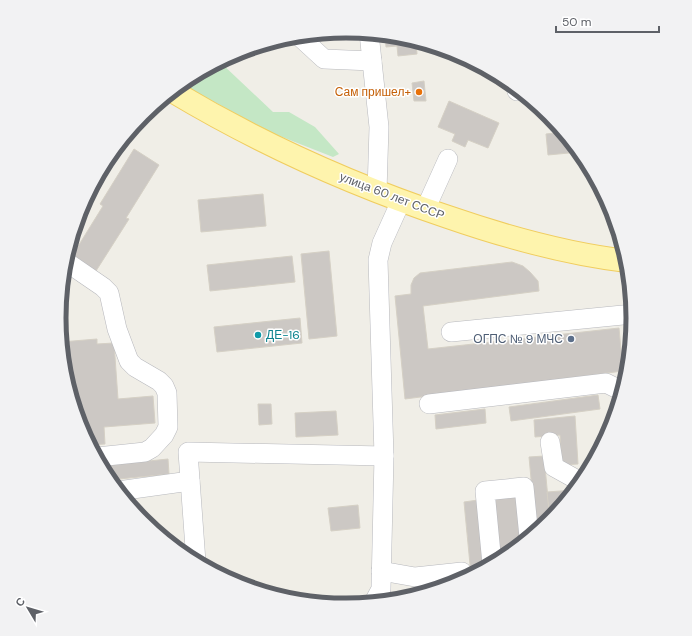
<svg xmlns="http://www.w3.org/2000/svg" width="692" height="636" font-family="'DM Sans',sans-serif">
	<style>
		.green { fill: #c4e7c5 }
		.building { fill: #ccc8c4; stroke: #d5d0c5 }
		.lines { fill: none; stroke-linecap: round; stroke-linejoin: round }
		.minor-casing { stroke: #b7b8bd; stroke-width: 20 }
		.major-casing { stroke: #f0cd5f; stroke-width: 24 }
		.minor { stroke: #fff; stroke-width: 19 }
		.major { stroke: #fef4ad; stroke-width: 22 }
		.food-dot { fill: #e8710a; stroke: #fff; stroke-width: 1.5 }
		.culture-dot { fill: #0f9aa8; stroke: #fff; stroke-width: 1.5 }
		.service-dot { fill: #5c6f8a; stroke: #fff; stroke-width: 1.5 }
		.labels { text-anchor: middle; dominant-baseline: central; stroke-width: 3; stroke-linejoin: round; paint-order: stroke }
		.food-label { font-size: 12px; fill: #c56008; stroke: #fff; text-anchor: end }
		.street-label { font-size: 12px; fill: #5e6167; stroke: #fff }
		.culture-label { font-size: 12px; fill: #0d838f; stroke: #fff; text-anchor: start }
		.service-label { font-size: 12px; fill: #4e5e75; stroke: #fff; text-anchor: end }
		.rim { fill: none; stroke: #5e6167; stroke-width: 5 }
	</style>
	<rect width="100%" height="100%" fill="#f0eee7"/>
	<!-- green -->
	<polygon class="green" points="220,62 273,112 289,112 315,127 339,154 333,157 272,133 181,84 187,79"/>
	<!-- building -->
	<g class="building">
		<polygon points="346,31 354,32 354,37 320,41 319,35 317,35 317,34"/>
		<polygon points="385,35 402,37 416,41 417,54 398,56 397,46 386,47"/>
		<polygon points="424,81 426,101 414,101 412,83"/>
		<polygon points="449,101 499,123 488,148 468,140 465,147 452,141 455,134 438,127"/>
		<polygon points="563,132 579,152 548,155 546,134"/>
		<polygon points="134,149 159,165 126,218 129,219 96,271 72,256 103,206 100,204"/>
		<polygon points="263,194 266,226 201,232 198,200"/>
		<polygon points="329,251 337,336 309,339 301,254"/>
		<polygon points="292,256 295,282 210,291 207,265"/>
		<polygon points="512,262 523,266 530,272 538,281 539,291 423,306 428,349 619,328 623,371 405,399 395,296 411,294 411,285 414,278 420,273"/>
		<polygon points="300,318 302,343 217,352 214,327"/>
		<polygon points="97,339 97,344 114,343 118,399 153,396 155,423 104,427 105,444 90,445 81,428 64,374 61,342"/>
		<polygon points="598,395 600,409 511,421 509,407"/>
		<polygon points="258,404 271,404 272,424 259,425"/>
		<polygon points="485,409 486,423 436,429 435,415"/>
		<polygon points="336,411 338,435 296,437 295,413"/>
		<polygon points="575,416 578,464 562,465 560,435 535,437 534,420"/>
		<polygon points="544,456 550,520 536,532 529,457"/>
		<polygon points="168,459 169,474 109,480 101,466"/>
		<polygon points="574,490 550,520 547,492"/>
		<polygon points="517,495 522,543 505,557 497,561 491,498"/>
		<polygon points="478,500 485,567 471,575 464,502"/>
		<polygon points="358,505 360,528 331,531 328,508"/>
		<polygon points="451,583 451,585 432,590 432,584"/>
	</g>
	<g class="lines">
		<defs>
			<g id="minor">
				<polyline points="369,33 379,127 377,192"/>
				<polyline points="299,36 324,59 372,61"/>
				<polyline points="516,88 517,91"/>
				<polyline points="425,210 448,159"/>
				<polyline points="65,261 103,287 109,293 117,329 129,361 135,367 159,381 164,386 167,393 168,427 164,435 152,448 145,452 97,457"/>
				<polyline points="451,332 633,314"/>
				<polyline points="429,404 606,383 622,391"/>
				<polyline points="550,442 554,467 581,482"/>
				<polyline points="118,491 190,481"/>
				<polyline points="196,562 188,452 384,456"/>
				<polyline points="492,564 485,491 524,487 529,537"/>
				<polyline points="381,571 415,577 462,572 462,580"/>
				<polyline points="374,602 381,589 384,456 378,260 382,243 401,201"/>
			</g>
			<path id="major" d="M172,91C259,143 352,185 448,217C506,237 566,254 627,261"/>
		</defs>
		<!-- minor casing -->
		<use href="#minor" class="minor-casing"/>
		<!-- major casing -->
		<use href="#major" class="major-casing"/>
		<!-- minor -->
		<use href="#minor" class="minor"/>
		<!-- major -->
		<use href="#major" class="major"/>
	</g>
	<!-- markers -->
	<circle class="food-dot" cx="419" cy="92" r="4"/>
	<circle class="culture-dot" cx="258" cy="335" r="4"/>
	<circle class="service-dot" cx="571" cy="339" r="4"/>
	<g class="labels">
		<!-- food labels -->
		<g class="food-label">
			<text x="411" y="92">Сам пришел+</text>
		</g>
		<!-- street labels -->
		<g class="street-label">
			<text transform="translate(392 196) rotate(21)">улица 60 лет СССР</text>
		</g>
		<!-- culture labels -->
		<g class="culture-label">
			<text x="266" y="335">ДЕ-16</text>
		</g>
		<!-- service labels -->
		<g class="service-label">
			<text x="563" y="339">ОГПС № 9 МЧС</text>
		</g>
	</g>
	<!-- crop -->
	<path d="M0 0H692V636H0ZM66 318a280 280 0 1 1 560 0a280 280 0 1 1-560 0Z" fill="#f2f2f3" fill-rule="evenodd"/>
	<path class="rim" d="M66 318a280 280 0 1 1 560 0a280 280 0 1 1-560 0Z"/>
	<!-- north arrow -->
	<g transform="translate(28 608) rotate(308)" stroke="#ffffff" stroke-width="3" paint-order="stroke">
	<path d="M0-3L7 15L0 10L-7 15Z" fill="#5e6167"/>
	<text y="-6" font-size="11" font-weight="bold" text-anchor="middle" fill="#5e6167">С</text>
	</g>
	<!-- scale -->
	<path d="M556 26v6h103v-6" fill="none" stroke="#5e6167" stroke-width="2"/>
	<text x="562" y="26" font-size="12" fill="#5e6167" stroke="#ffffff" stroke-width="3" paint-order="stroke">50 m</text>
</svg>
